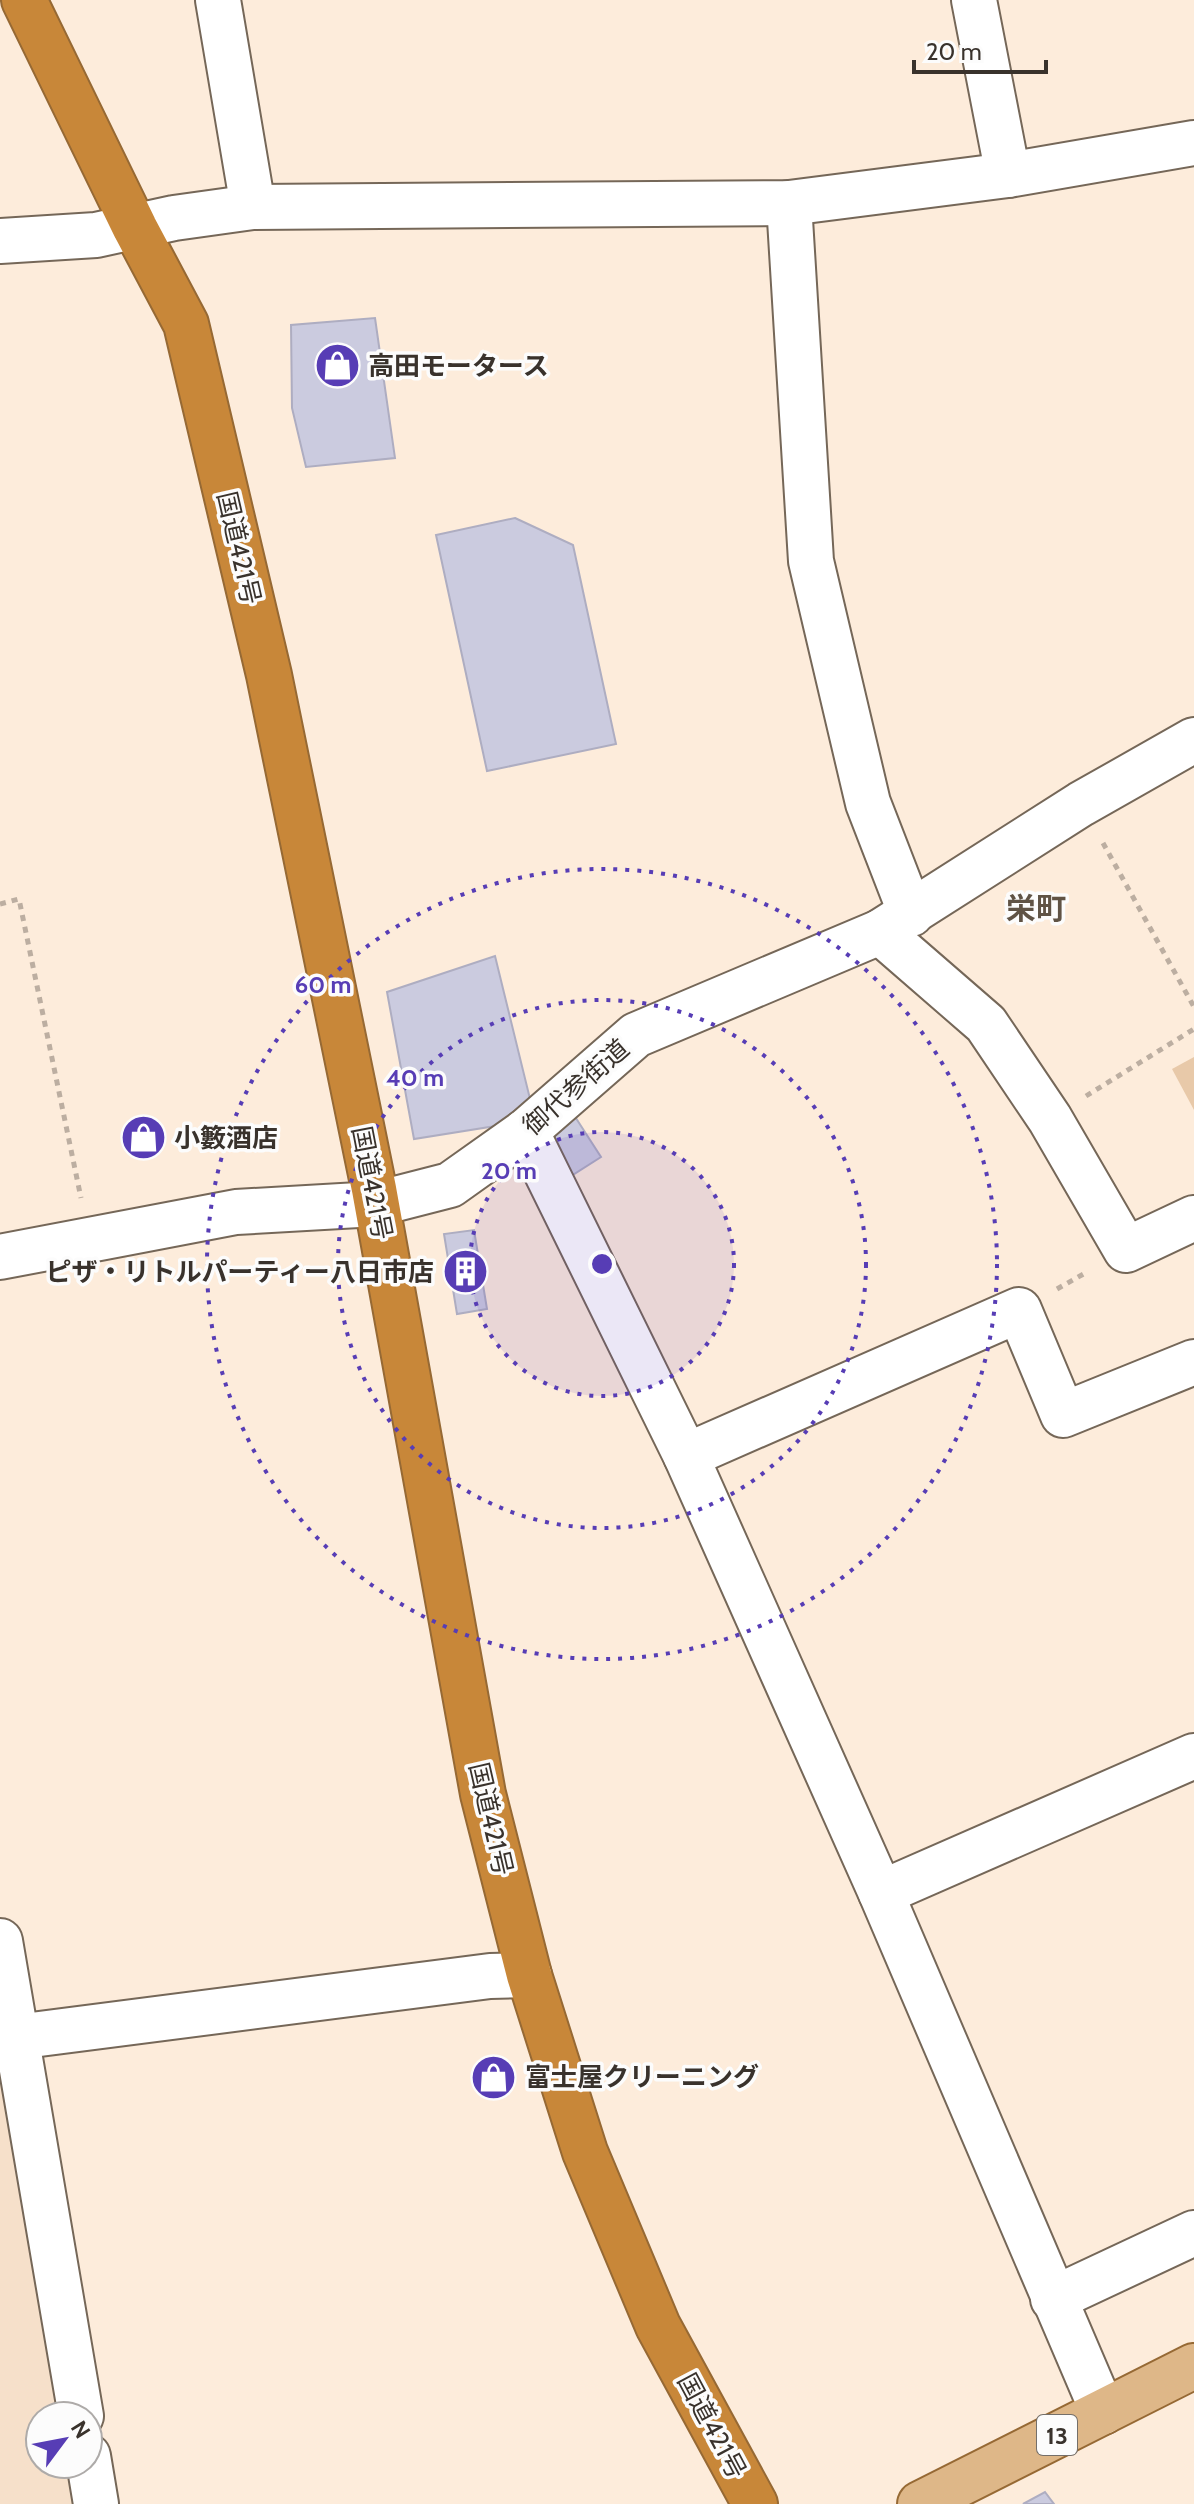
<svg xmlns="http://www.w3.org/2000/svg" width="1194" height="2504" font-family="Cabin,'Noto Sans JP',sans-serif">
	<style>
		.built { fill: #f6e0ca }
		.green { fill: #e8c9a9 }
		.building { fill: #cbcbdf; stroke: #aeadc1; stroke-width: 2 }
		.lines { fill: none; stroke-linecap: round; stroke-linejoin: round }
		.minor-casing { stroke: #756758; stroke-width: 48 }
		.major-casing { stroke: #966934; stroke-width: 48 }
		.highway-casing { stroke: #966934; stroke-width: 48 }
		.path { stroke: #bcaea1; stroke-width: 5; stroke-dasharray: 6 6; stroke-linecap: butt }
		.minor { stroke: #fff; stroke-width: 44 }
		.major { stroke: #deb788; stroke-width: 44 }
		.highway { stroke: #c88739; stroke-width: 44 }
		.ring { fill: none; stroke: #573db5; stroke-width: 4; stroke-dasharray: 4 8 }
		.labels { text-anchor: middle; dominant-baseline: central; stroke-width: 7; stroke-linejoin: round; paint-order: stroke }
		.shield { fill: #fcfcfc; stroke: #746f6a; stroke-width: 2 }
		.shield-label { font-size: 24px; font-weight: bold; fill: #39322c }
		.poi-label { font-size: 26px; font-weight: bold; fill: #39322c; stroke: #fcfcfc; text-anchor: start }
		.street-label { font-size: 26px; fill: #39322c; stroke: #fcfcfc }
		.quarter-label { font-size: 30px; font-weight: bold; fill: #605345; stroke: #fcfcfc }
		.centre { fill: #573db5; stroke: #fcfcfc; stroke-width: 4 }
		.ring-label { font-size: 24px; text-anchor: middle; font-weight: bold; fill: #573db5; stroke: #fcfcfc; stroke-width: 7; stroke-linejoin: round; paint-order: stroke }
	</style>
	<rect width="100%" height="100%" fill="#fdecdb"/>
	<!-- built -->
	<polygon class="built" points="0,2010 68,2416 40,2416 40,2464 76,2464 83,2504 0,2504"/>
	<!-- green -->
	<polygon class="green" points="1194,1057 1194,1110 1172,1069"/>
	<!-- building -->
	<g class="building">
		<polygon points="375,318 395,458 306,467 292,408 291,325"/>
		<polygon points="515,518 573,545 616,744 487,771 436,535"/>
		<polygon points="495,956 532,1107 508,1124 414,1139 387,992"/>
		<polygon points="572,1112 601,1157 571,1176 543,1130"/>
		<polygon points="474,1230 487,1309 457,1314 444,1234"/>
		<polygon points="1045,2492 1054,2504 1023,2504"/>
	</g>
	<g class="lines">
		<defs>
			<g id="minor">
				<polyline points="218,0 253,207"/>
				<polyline points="974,0 1008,175"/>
				<polyline points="789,203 811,561 868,803 911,914"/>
				<polyline points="0,241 96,235 174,218 253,207 789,203 1008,175 1194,143"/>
				<polyline points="880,932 986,1024 1050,1119 1126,1250 1194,1218"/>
				<polyline points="526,1131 686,1456 881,1893 1103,2412"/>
				<polyline points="0,1257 236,1212 376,1204 450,1185 526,1131 636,1035 880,932 1081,804 1194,740"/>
				<polyline points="686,1456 1019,1310 1063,1415 1194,1362"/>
				<polyline points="881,1893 1194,1756"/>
				<polyline points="0,1941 81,2416"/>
				<polyline points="16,2037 490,1976 529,1975"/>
				<polyline points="1053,2299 1194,2233"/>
				<polyline points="88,2456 96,2504"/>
			</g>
			<polyline id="major" points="920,2504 1194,2366"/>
			<polyline id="highway" points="24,0 135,228 186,324 269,675 374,1189 483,1794 529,1975 585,2152 658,2326 755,2504"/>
		</defs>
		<!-- minor casing -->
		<use href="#minor" class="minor-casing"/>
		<!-- major casing -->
		<use href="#major" class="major-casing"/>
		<!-- highway casing -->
		<use href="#highway" class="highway-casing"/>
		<!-- path -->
		<g class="path">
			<polyline points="1103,843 1194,1007"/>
			<polyline points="0,904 19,899 81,1198"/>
			<polyline points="1086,1096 1194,1029"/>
			<polyline points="1057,1289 1087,1272"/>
		</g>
		<!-- minor -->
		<use href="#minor" class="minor"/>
		<!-- major -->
		<use href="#major" class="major"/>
		<!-- highway -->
		<use href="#highway" class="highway"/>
	</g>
	<!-- distance rings -->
	<circle cx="602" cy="1264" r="132" fill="#573db5" fill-opacity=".12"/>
	<g class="ring">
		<circle cx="602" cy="1264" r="132"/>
		<circle cx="602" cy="1264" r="264"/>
		<circle cx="602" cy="1264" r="395"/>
	</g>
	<!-- icons -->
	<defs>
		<symbol id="shop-disc" viewBox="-11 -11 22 22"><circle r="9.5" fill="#573db5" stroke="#fcfcfc"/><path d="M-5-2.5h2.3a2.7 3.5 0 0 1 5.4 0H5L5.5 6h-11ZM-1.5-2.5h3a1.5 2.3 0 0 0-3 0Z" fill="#fff"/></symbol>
		<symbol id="building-disc" viewBox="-11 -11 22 22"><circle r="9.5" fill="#573db5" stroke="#fcfcfc"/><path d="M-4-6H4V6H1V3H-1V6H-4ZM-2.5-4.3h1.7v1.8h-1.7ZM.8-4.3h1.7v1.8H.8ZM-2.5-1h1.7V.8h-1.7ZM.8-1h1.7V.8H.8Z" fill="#fff"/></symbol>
	</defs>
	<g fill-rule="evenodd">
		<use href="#shop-disc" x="312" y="340" width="51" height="51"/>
		<use href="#shop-disc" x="118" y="1112" width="51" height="51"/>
		<use href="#building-disc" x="440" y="1246" width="51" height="51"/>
		<use href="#shop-disc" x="468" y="2052" width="51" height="51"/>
	</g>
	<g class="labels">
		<!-- shield labels -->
		<rect class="shield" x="1037" y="2415" width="40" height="40" rx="6"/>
		<g class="shield-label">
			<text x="1057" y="2435">13</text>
		</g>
		<!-- poi labels -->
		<g class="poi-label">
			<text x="368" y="366">高田モータース</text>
			<text x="174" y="1138">小籔酒店</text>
			<text x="434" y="1272" text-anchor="end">ピザ・リトルパーティー八日市店</text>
			<text x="525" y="2077">富士屋クリーニング</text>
		</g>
		<!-- street labels -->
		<g class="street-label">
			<text transform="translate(239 548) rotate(77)">国道421号</text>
			<text transform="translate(576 1087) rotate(-41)">御代参街道</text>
			<text transform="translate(372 1183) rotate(79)">国道421号</text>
			<text transform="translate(491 1819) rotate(77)">国道421号</text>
			<text transform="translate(712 2426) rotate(62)">国道421号</text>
		</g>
		<!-- quarter labels -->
		<g class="quarter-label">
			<text x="1036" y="908">栄町</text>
		</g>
	</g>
	<circle cx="602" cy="1264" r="12" class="centre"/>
	<g class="ring-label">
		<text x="323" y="993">60 m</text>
		<text x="415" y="1086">40 m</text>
		<text x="509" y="1179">20 m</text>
	</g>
	<!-- north arrow -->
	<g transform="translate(64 2440) rotate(58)"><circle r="38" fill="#fcfcfc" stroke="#aeaba9" stroke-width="2"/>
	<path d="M0-6L14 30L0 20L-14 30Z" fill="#573db5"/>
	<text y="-12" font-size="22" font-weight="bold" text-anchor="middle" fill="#39322c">N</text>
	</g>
	<!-- scale -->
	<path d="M914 60v12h132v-12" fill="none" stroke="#39322c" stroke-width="4"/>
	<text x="926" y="60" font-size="24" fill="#39322c" stroke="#fcfcfc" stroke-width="6" paint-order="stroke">20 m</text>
</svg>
